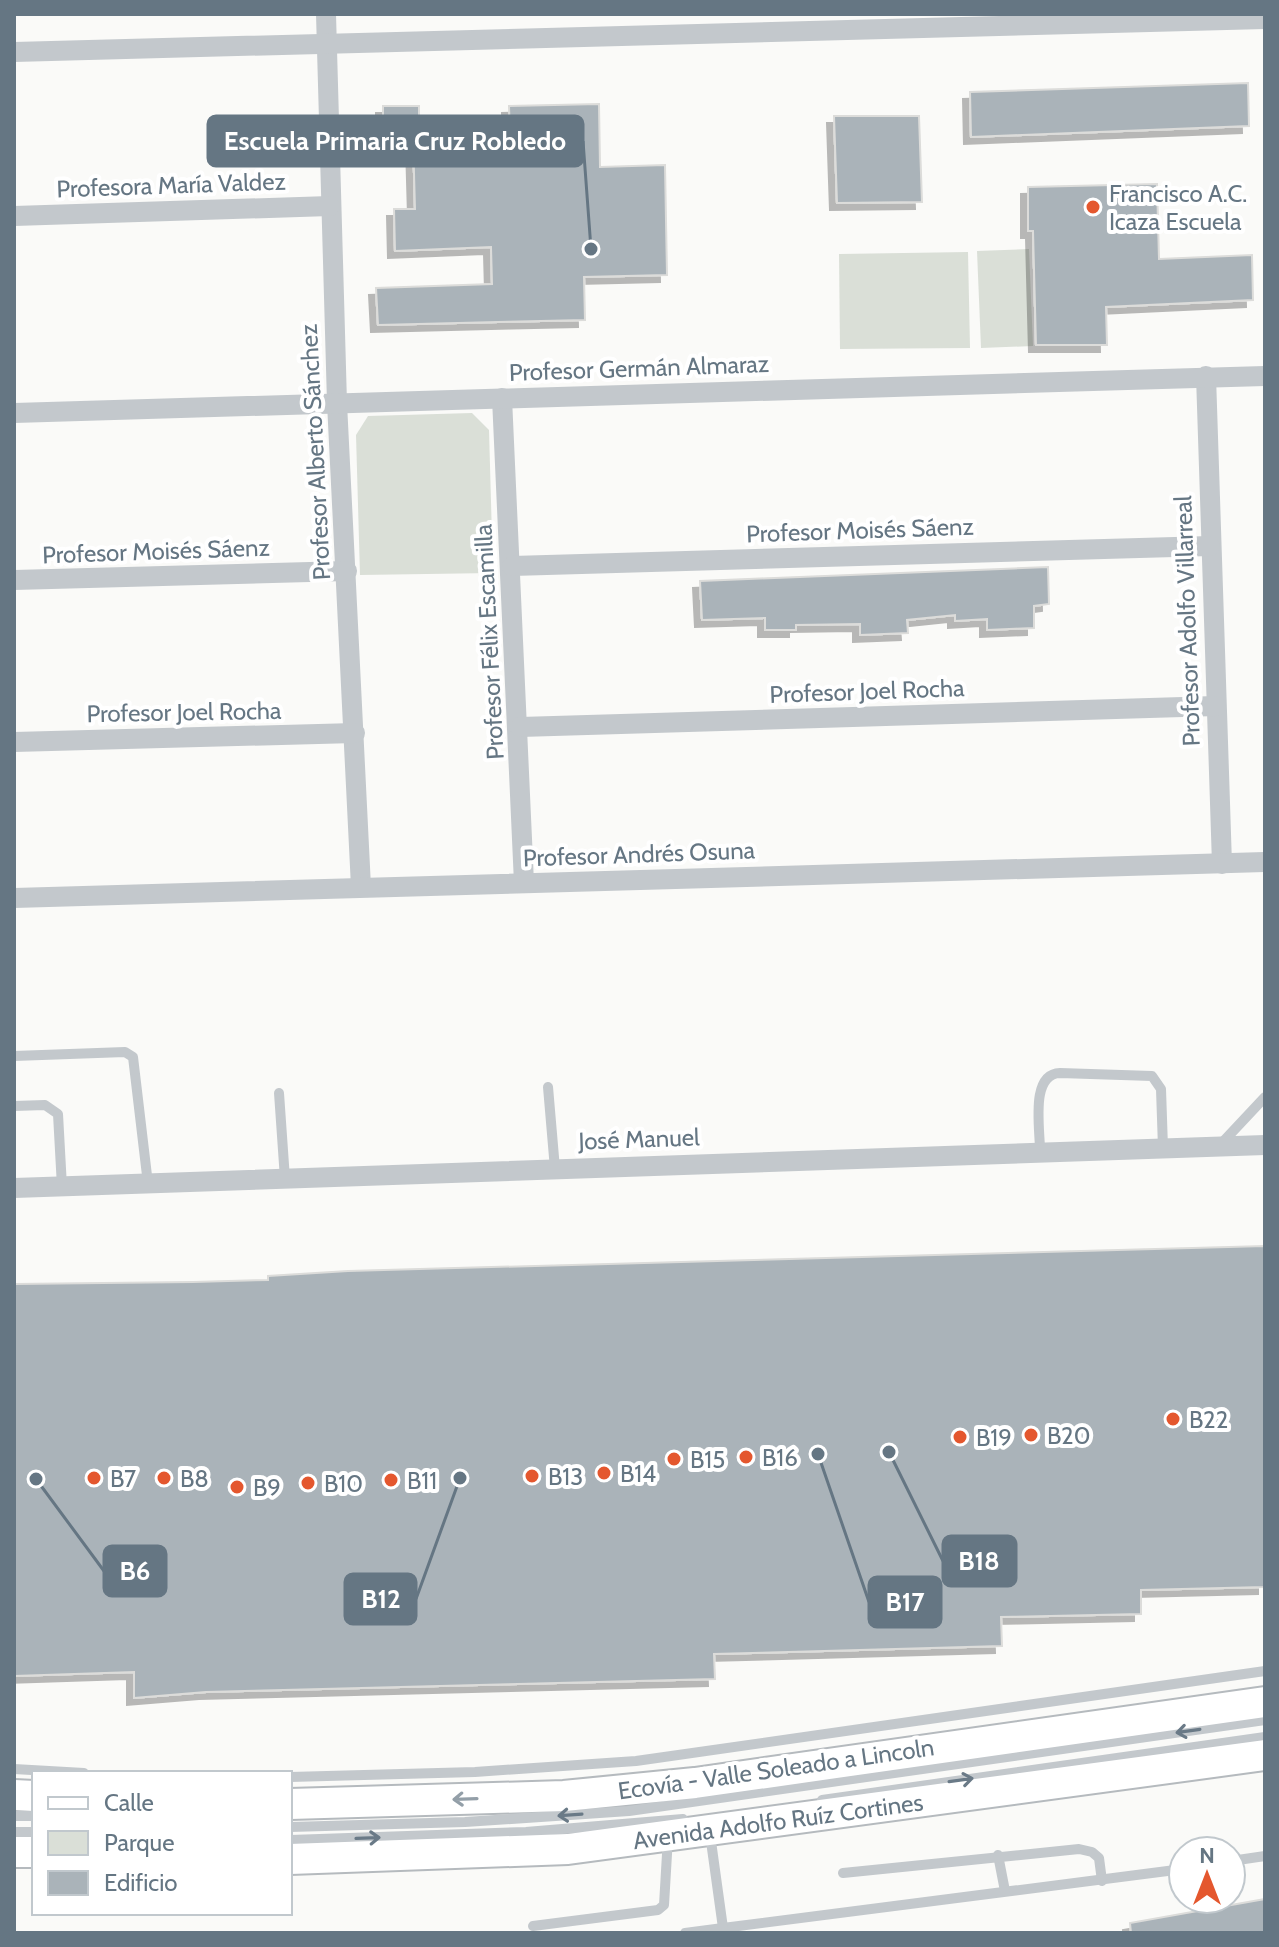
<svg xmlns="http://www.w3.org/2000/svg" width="1279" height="1947" font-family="Cabin,sans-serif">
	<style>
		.green { fill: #dadfd7 }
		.building { fill: #aab3b9; stroke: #dcdcda; stroke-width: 2; filter: url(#shadow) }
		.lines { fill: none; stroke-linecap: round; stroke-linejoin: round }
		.primary-casing { stroke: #b5babe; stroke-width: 34 }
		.lane { stroke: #c3c8cc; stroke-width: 10 }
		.street { stroke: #c3c8cc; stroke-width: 20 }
		.primary { stroke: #fff; stroke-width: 30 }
		.oneway { stroke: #6a7a87 }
		.oneway2 { stroke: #939fa8 }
		.poi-dot { fill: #e4572e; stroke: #fff; stroke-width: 3 }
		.labels { text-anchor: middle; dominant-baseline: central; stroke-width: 8; stroke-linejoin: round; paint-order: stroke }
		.street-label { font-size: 24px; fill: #657683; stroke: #fff }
		.poi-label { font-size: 24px; fill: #657683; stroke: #fff; text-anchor: start }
		.leader { fill: none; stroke: #657683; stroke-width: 3 }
		.callout-dot { fill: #657683; stroke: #fff; stroke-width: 3 }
		.callout { fill: #657683; stroke: #657683; stroke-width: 3 }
		.callout-label { font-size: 26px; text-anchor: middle; font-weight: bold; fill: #fff }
	</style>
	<defs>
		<filter id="shadow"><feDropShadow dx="-7" dy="7" stdDeviation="0" flood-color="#0004"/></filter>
	</defs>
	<rect width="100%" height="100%" fill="#fafaf8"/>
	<!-- green -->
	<g class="green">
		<polygon points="1029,249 1033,346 981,348 977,251"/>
		<polygon points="968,252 970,348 840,349 839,254"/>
		<polygon points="472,413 489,430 493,573 360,575 356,435 368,416"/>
	</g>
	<!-- building -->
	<g class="building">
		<polygon points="1248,83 1249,126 971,137 970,92"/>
		<polygon points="599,104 600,167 665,165 667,275 584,277 585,320 378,325 376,288 492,284 491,247 395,251 394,209 415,209 413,138 510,136 509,106"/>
		<rect x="383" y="106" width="36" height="20"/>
		<polygon points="834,116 919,116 922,202 837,203"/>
		<polygon points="1157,184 1159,259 1252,255 1253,300 1106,307 1107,345 1036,345 1033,231 1028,231 1028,187"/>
		<polygon points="1048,567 1049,604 1034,606 1034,628 987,630 987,619 955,621 955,615 907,620 908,633 860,635 860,624 796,625 796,630 765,630 765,618 702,620 700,581"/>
		<polygon points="1265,1246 1265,1587 1141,1590 1141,1614 1001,1617 1002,1646 714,1654 715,1679 206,1692 134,1698 134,1672 14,1676 14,1284 193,1282 268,1280 268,1276 348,1271"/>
		<polygon points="1265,1899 1265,1933 1131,1933 1130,1923"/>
	</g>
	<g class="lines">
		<defs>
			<g id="primary">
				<polyline points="14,1795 34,1796"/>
				<polyline points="290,1804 564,1796 695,1783 1265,1702"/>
				<polyline points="14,1852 34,1852"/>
				<path id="s1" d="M290,1859L568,1849L1265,1755"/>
			</g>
		</defs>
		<!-- primary casing -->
		<use href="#primary" class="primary-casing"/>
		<!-- lane -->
		<g class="lane">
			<polyline points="14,1056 125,1052 133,1057 148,1184"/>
			<polyline points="548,1087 555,1169"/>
			<polyline points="279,1093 285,1179"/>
			<polyline points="14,1106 45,1105 58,1114 62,1187"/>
			<polyline points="1220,1145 1265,1097"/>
			<path d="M1040,1151C1040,1128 1030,1074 1060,1073L1152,1076L1161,1089L1163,1148"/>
			<polyline points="14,1769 84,1773"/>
			<polyline points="290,1777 475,1772 636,1761 1265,1671"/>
			<polyline points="822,1800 1265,1737"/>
			<polyline points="14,1816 34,1816"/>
			<polyline points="290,1827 465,1822 629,1811 1265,1720"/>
			<polyline points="14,1832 34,1832"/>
			<polyline points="710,1834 723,1928 1183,1869"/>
			<polyline points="290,1840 526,1832 683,1819"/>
			<polyline points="998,1855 1005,1891"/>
			<polyline points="1231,1861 1265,1856"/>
			<polyline points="843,1873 1079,1849 1092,1852 1099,1858 1102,1881"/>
			<polyline points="533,1926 658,1910 664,1905 668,1837"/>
			<polyline points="685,1933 723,1928"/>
		</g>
		<!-- street -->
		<g class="street">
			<polyline points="326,14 337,403 361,887"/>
			<polyline points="14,52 1265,19"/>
			<polyline points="14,216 330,206"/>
			<polyline points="1206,376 1222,864"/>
			<polyline points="502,398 524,883"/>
			<polyline points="14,413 1265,376"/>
			<polyline points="512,566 1210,546"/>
			<polyline points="14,580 347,571"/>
			<polyline points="520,727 1216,706"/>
			<polyline points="14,742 355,733"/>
			<polyline points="14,898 1265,862"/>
			<polyline points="14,1188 1265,1145"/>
		</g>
		<!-- primary -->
		<use href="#primary" class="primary"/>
	</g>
	<!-- one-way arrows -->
	<defs><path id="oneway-shaft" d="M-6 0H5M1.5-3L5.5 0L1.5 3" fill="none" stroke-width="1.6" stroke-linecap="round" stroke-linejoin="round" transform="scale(2)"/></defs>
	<g class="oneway">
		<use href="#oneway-shaft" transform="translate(1188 1731) rotate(172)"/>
		<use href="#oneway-shaft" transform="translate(961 1780) rotate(-8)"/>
		<use href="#oneway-shaft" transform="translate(570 1815) rotate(176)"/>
		<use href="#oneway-shaft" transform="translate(368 1838) rotate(-2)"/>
	</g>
	<use class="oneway2" href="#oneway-shaft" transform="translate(465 1799) rotate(178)"/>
	<!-- markers -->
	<g class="poi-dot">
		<circle cx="1093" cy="207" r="8"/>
		<circle cx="1173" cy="1419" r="8"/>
		<circle cx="1031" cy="1435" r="8"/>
		<circle cx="960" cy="1437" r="8"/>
		<circle cx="746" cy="1457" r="8"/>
		<circle cx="674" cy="1459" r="8"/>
		<circle cx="604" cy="1473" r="8"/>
		<circle cx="532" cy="1476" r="8"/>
		<circle cx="94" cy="1478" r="8"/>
		<circle cx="164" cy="1478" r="8"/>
		<circle cx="391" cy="1480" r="8"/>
		<circle cx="308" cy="1483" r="8"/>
		<circle cx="237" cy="1487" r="8"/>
	</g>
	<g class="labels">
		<!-- street labels -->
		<g class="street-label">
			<text transform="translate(171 185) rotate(-2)">Profesora María Valdez</text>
			<text transform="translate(639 368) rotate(-2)">Profesor Germán Almaraz</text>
			<text transform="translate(315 452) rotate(-93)">Profesor Alberto Sánchez</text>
			<text transform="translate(860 530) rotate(-2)">Profesor Moisés Sáenz</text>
			<text transform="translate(156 551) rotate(-2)">Profesor Moisés Sáenz</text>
			<text transform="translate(1187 621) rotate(-92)">Profesor Adolfo Villarreal</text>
			<text transform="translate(489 642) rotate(-93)">Profesor Félix Escamilla</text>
			<text transform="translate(867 691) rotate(-2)">Profesor Joel Rocha</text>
			<text transform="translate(184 712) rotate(-1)">Profesor Joel Rocha</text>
			<text transform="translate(639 854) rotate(-2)">Profesor Andrés Osuna</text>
			<text transform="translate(639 1139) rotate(-2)">José Manuel</text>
			<text transform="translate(776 1769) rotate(-8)">Ecovía - Valle Soleado a Lincoln</text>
			<text stroke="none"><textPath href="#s1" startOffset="490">Avenida Adolfo Ruíz Cortines</textPath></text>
		</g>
		<!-- poi labels -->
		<g class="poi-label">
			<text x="1109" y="193">Francisco A.C.<tspan x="1109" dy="28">Icaza Escuela</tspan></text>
			<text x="1189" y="1419">B22</text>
			<text x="1047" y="1435">B20</text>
			<text x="976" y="1437">B19</text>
			<text x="762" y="1457">B16</text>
			<text x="690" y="1459">B15</text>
			<text x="620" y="1473">B14</text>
			<text x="548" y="1476">B13</text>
			<text x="110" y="1478">B7</text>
			<text x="180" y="1478">B8</text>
			<text x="407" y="1480">B11</text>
			<text x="324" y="1483">B10</text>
			<text x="253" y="1487">B9</text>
		</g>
	</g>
	<!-- callouts -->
	<path class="leader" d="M591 249L583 141M889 1452L943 1561M36 1479L104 1571M460 1478L416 1599M818 1454L869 1602"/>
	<g class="callout-dot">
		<circle cx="591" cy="249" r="8"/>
		<circle cx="889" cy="1452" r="8"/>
		<circle cx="36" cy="1479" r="8"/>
		<circle cx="460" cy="1478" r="8"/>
		<circle cx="818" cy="1454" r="8"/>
	</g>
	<g class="callout">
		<rect x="208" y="116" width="375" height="50" rx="8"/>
		<rect x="943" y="1536" width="73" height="50" rx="8"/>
		<rect x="104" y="1546" width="62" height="50" rx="8"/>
		<rect x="345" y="1574" width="71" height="50" rx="8"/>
		<rect x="869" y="1577" width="72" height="50" rx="8"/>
	</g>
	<g class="callout-label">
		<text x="395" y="150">Escuela Primaria Cruz Robledo</text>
		<text x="979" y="1570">B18</text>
		<text x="135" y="1580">B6</text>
		<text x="381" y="1608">B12</text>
		<text x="905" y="1611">B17</text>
	</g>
	<!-- border -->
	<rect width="1279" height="1947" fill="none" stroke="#657683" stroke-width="32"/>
	<!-- legend -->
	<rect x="32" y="1771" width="260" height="144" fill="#ffffff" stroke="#c1c8cd" stroke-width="2"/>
	<rect x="48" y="1797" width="40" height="12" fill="#ffffff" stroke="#c1c8cd" stroke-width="2"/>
	<text x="104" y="1811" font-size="24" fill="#657683">Calle</text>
	<rect x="48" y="1831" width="40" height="24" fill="#dadfd7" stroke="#c1c8cd" stroke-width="2"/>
	<text x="104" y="1851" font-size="24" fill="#657683">Parque</text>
	<rect x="48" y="1871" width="40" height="24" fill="#aab3b9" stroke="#c1c8cd" stroke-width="2"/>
	<text x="104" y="1891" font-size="24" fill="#657683">Edificio</text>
	<!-- north arrow -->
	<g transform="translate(1207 1875)"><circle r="38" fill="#ffffff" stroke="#c1c8cd" stroke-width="2"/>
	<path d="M0-6L14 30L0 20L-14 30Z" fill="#e4572e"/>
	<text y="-12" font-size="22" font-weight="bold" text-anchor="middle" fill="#657683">N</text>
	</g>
</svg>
